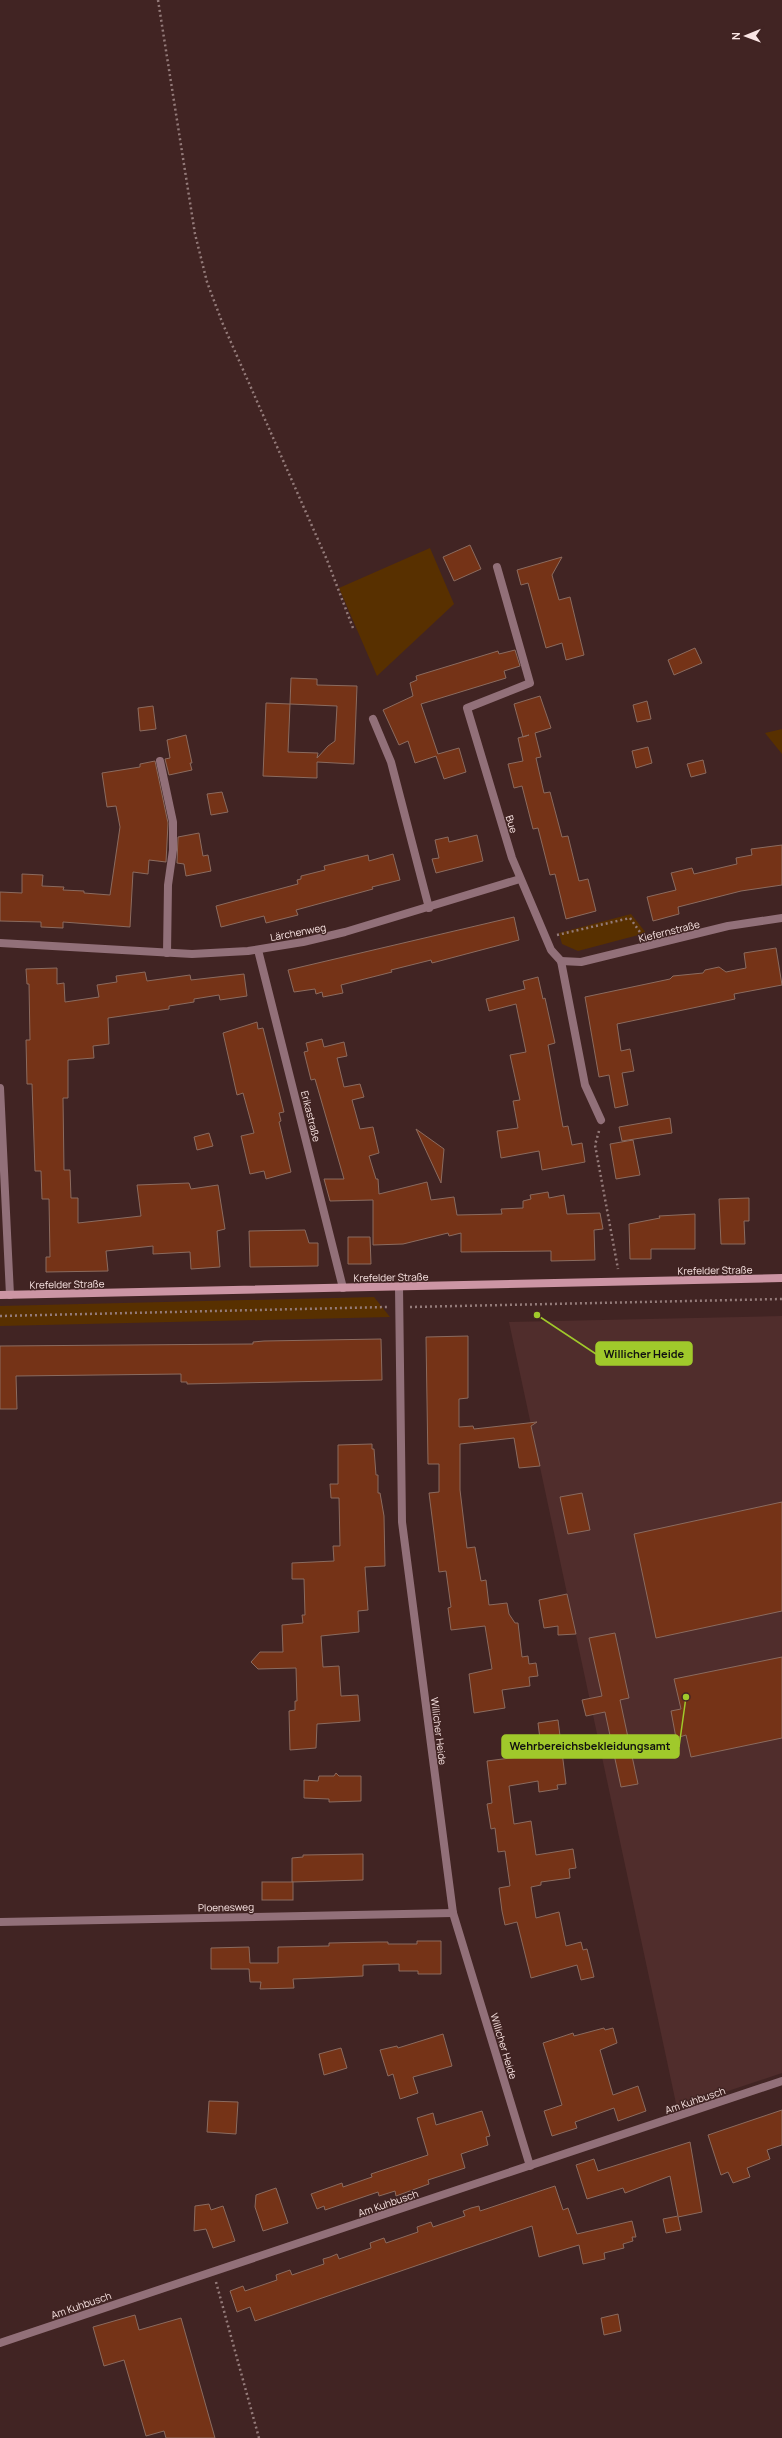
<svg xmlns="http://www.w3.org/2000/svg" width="782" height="2438" font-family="Manrope,sans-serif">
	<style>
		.built { fill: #502d2c }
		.green { fill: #583000 }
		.building { fill: #753317; stroke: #8b6b5f; fill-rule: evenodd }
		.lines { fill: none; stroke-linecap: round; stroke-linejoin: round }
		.path { stroke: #947b7a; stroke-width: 2.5; stroke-dasharray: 2 3; stroke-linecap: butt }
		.service { stroke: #927079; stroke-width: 8 }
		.minor { stroke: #927079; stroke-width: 8 }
		.secondary { stroke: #cc95a4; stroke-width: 8 }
		.labels { text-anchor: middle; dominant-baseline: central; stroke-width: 3; stroke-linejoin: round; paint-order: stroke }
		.street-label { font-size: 10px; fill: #fae5e4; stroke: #412423 }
		.leader { fill: none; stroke: #a0c92b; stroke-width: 1.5 }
		.callout-dot { fill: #a0c92b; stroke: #412423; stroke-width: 1.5 }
		.callout { fill: #a0c92b; stroke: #a0c92b; stroke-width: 1.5 }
		.callout-label { font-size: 11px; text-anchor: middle; font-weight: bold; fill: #111 }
	</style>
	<rect width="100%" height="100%" fill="#412423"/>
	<!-- built -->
	<polygon class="built" points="782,1316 782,2073 677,2108 509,1322"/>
	<!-- green -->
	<g class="green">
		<polygon points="430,548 454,604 377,676 339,588"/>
		<polygon points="782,729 782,754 765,733"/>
		<polygon points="631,914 646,933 578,951 562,944 559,933"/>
		<polygon points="374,1297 390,1317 0,1326 0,1306"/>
	</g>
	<!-- building -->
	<g class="building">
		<polygon points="470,545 481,569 454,581 443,557"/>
		<polygon points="562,557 552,575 559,600 570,597 584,655 566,660 562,643 546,648 528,583 521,585 517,570"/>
		<polygon points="695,648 702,663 674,675 668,660"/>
		<polygon points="515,650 520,666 504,671 506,678 421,704 438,754 459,748 466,772 444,779 436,756 415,763 408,741 399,745 383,710 413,696 410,683 417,680 416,676 498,651 499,654"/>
		<path d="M291,678L317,679V685L357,686L354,764L317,762V778L263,776L266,703L290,704ZM290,704L337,706L335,741L328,746L317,758L318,753L288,752Z"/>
		<polygon points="540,696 551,728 535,733 541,757 536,758 544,793 550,792 562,837 568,836 579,881 588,879 596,911 566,919 555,874 550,875 538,828 533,829 522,786 514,788 508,764 523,761 518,738 529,735 523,737 514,704"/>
		<polygon points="647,701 651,719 637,722 633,705"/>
		<polygon points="153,706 156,729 140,731 138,708"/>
		<polygon points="186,735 192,763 190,763 192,770 169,775 165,759 170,758 167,740"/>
		<polygon points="648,747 652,763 636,768 632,751"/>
		<polygon points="703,760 706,773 691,777 687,764"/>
		<polygon points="155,761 168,823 166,862 149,860 148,874 133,872 130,927 63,922 63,928 41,927 41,922 0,921 0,892 22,893 22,874 43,875 42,886 64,887 63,890 84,891 84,893 110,895 120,827 116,806 107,807 102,773 140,767 140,764"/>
		<polygon points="222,792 228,812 211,815 207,794"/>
		<polygon points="199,833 203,856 208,855 211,871 186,876 184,864 177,863 178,837"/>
		<polygon points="477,835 483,861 436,873 432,859 439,858 435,840 448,837 449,842"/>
		<polygon points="782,845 782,885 741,891 678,907 679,914 653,921 647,897 676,890 671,873 692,868 694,874 737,864 736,858 752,855 751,849"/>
		<polygon points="393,854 400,880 372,887 373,889 296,910 298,915 266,923 264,916 221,927 216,906 298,884 297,880 301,879 301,876 325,870 324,866 368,855 369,861"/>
		<polygon points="514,917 519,940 432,963 431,960 391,970 392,972 341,985 343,993 323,997 322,992 316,994 315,989 294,992 288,970"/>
		<polygon points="776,948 782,985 734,994 735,999 617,1024 621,1051 630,1049 634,1071 622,1073 628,1105 615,1108 609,1075 599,1077 585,997 670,979 673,976 703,973 705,970 719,967 726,972 746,968 744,953"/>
		<polygon points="57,968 57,984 64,983 65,1002 99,997 97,985 117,982 116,976 145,972 147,981 190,975 191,980 244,974 247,996 220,1000 219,995 194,999 194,1002 169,1006 169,1009 108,1018 109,1044 93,1046 94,1058 68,1060 68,1098 63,1098 64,1170 70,1170 71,1198 78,1198 78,1223 141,1216 137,1185 189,1183 191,1189 218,1185 225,1229 217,1231 220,1267 191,1269 190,1252 153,1254 153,1246 106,1251 108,1271 46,1272 46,1257 50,1257 49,1199 42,1199 41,1171 35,1171 32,1084 27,1084 26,1040 30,1040 29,984 27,984 26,969"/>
		<polygon points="538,977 543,999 545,998 555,1043 548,1045 563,1127 568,1126 572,1145 582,1143 585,1162 542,1170 539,1151 501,1158 497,1131 518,1128 513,1101 520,1100 510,1055 526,1052 516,1004 489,1011 486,999 525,989 523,981"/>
		<polygon points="257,1022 258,1029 263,1028 284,1112 279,1113 281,1121 279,1122 291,1172 266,1179 264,1171 250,1174 241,1136 254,1133 243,1093 237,1095 223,1033"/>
		<polygon points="322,1039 324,1047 344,1042 347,1056 337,1058 344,1087 360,1084 364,1097 352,1100 360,1129 373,1127 379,1153 369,1156 376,1179 378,1179 379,1194 427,1182 431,1200 454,1197 457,1215 502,1214 501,1209 523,1208 523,1201 531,1199 530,1195 548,1192 549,1198 564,1195 567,1214 600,1213 603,1229 594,1230 595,1260 551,1261 551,1251 461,1252 461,1233 449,1236 448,1233 403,1244 373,1245 373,1200 330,1201 324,1179 344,1179 315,1079 311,1080 304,1052 308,1051 306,1043"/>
		<polygon points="670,1118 672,1133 622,1141 619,1127"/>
		<polygon points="416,1129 444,1149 441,1183"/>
		<polygon points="209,1133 213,1146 197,1150 194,1137"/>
		<polygon points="633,1140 640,1175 616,1179 610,1144"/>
		<polygon points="749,1198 749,1221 744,1221 745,1244 721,1244 719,1199"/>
		<polygon points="695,1214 695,1249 651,1249 651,1259 630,1259 629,1224 660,1218 659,1216"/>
		<polygon points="305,1230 309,1243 318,1243 318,1266 250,1267 249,1231"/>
		<polygon points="348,1237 370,1237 371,1264 348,1264"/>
		<polygon points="468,1336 468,1398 459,1399 459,1427 473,1426 474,1429 537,1422 531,1426 540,1466 519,1468 514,1438 460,1444 460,1490 467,1548 475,1547 481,1581 486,1580 489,1605 507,1603 509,1614 515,1623 518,1623 522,1657 528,1656 529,1664 536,1663 538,1676 529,1677 530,1686 502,1690 505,1708 474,1713 469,1674 492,1669 485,1626 451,1630 448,1608 451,1607 446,1571 439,1572 429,1493 439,1492 439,1464 428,1464 426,1337"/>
		<polygon points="381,1339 382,1380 187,1384 187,1382 181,1382 181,1374 16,1376 17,1409 0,1409 0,1346 253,1344 253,1342 264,1341"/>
		<polygon points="372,1444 372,1449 374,1449 376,1475 378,1475 378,1493 380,1493 384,1516 385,1566 365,1567 368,1610 358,1611 359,1632 321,1636 323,1667 339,1666 341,1696 358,1695 360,1721 317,1724 316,1748 290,1750 289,1711 295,1710 295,1701 297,1701 296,1668 258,1669 251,1662 260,1652 283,1652 282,1625 303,1623 302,1615 305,1615 304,1579 292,1579 292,1563 334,1561 333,1546 340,1546 339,1498 331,1498 330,1484 338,1484 338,1445"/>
		<polygon points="582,1493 590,1530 568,1534 560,1497"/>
		<polygon points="782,1502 782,1611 656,1638 634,1534"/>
		<polygon points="567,1594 576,1634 558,1635 558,1626 544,1628 539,1600"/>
		<polygon points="615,1633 629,1698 620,1700 638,1784 621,1787 605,1712 586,1716 582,1700 602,1696 589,1638"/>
		<polygon points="782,1657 782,1738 691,1757 686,1735 676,1738 671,1711 681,1709 674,1679"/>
		<polygon points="558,1720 566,1784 557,1785 558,1789 539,1792 538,1781 509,1786 514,1824 531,1821 536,1855 573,1849 576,1868 569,1869 570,1878 541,1882 541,1885 531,1887 536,1918 559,1912 566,1946 581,1942 583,1950 587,1949 594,1977 581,1980 577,1965 531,1978 517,1922 505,1925 502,1911 499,1888 510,1886 505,1851 498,1852 495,1828 491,1829 487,1804 492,1803 487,1761 534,1755 532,1740 540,1739 538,1723"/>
		<polygon points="336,1773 339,1776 361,1776 361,1801 329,1802 329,1799 304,1798 304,1780 318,1781 319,1776 334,1776"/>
		<polygon points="363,1854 363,1880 292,1882 292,1858 303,1857 303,1855"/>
		<rect x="262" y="1882" width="31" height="18"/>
		<polygon points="417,1941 441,1941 441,1974 418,1974 418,1971 399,1971 399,1964 363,1965 363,1976 293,1979 294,1988 260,1989 261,1982 250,1982 249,1969 211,1969 211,1948 249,1947 250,1963 278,1963 278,1947 329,1946 329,1943 378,1942 388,1942 388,1944 417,1944"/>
		<polygon points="604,2028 605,2030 613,2028 617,2043 600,2050 613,2095 638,2086 646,2111 618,2121 614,2108 575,2122 577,2128 552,2136 544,2111 562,2105 543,2043 573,2033 574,2036"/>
		<polygon points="443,2034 452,2066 413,2077 418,2093 400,2099 393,2074 388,2076 380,2050 397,2046 398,2048"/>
		<polygon points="341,2048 347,2068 324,2075 319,2054"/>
		<polygon points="209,2101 238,2102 236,2134 207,2132"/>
		<polygon points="782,2110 782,2145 767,2150 770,2159 747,2168 750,2177 733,2183 728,2172 721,2175 708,2135"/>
		<polygon points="482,2111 490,2136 486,2137 488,2145 461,2154 465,2168 428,2180 429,2184 396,2196 395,2191 379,2196 378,2192 325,2210 324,2206 317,2209 311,2194 342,2183 343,2187 372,2177 371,2174 428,2155 417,2118 433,2113 436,2125"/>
		<polygon points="690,2142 702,2212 678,2217 681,2230 666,2233 663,2219 678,2216 670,2176 625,2193 623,2188 587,2199 576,2165 594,2159 598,2171"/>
		<polygon points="555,2186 563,2210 568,2208 577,2234 632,2221 636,2237 632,2237 633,2241 623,2244 624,2248 604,2253 605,2259 583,2264 579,2245 539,2257 532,2226 255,2321 250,2307 237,2312 230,2291 243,2286 245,2291 277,2280 276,2275 290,2270 292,2275 324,2264 323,2259 330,2257 337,2254 339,2259 371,2248 370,2243 384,2238 386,2243 418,2232 417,2227 431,2222 433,2227 465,2216 463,2211 471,2208 479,2206 480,2211"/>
		<polygon points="276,2188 288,2223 263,2231 255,2207 256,2195"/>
		<polygon points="209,2204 211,2210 223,2206 235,2241 213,2248 206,2229 194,2231 195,2206"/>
		<polygon points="618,2314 621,2331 604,2335 601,2318"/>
		<polygon points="135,2315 139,2330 181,2318 215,2438 166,2438 164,2431 146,2436 124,2360 104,2366 93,2327"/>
	</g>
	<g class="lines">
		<!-- path -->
		<g class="path">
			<polyline points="158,0 195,234 207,282 222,322 327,560 353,628"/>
			<polyline points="557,935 630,918 642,935"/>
			<polyline points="599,1131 595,1145 618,1269"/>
			<polyline points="410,1307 782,1299"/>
			<polyline points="0,1316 387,1307"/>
			<polyline points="216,2282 259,2438"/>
		</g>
		<!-- service -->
		<g class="service">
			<polyline points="373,719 391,762 429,908"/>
			<polyline points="160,761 173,822 173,850 168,885 167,953"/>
		</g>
		<!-- minor -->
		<g class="minor">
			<polyline points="497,567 530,683 467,708 512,858 551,950 561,961 585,1085 601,1120"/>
			<polyline points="0,943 192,954 248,951 303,942 345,932 520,879"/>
			<polyline points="258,950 343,1288"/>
			<polyline points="561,961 581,962 728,926 782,918"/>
			<polyline points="0,1088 10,1295"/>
			<polyline points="399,1287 402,1522 453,1913 530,2166"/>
			<polyline points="0,1922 453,1913"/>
			<polyline points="0,2343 782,2081"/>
		</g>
		<!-- secondary -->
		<polyline class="secondary" points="0,1295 782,1278"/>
	</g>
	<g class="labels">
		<!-- street labels -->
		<g class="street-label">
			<text transform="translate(512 824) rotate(73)">Bue</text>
			<text transform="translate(669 931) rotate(-14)">Kiefernstraße</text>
			<text transform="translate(298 932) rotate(-11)">Lärchenweg</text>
			<text transform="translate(311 1116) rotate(76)">Erikastraße</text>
			<text transform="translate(715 1270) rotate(-1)">Krefelder Straße</text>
			<text transform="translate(391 1277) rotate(-1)">Krefelder Straße</text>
			<text transform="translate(67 1284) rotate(-1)">Krefelder Straße</text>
			<text transform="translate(439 1731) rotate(83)">Willicher Heide</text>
			<text transform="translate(226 1907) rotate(-1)">Ploenesweg</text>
			<text transform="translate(504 2046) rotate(73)">Willicher Heide</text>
			<text transform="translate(695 2100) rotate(-19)">Am Kuhbusch</text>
			<text transform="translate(388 2203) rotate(-19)">Am Kuhbusch</text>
			<text transform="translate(81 2305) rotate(-19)">Am Kuhbusch</text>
		</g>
	</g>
	<!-- callouts -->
	<path class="leader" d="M537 1315L596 1354M686 1697L679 1747"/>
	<g class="callout-dot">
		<circle cx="537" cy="1315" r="4"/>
		<circle cx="686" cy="1697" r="4"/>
	</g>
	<g class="callout">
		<rect x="596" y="1342" width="96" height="23" rx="4"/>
		<rect x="502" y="1735" width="177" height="23" rx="4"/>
	</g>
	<g class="callout-label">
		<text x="644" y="1358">Willicher Heide</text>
		<text x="590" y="1750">Wehrbereichsbekleidungsamt</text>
	</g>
	<!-- north arrow -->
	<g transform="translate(746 36) rotate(269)" stroke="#412423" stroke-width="3" paint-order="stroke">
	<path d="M0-3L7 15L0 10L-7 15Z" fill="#fae5e4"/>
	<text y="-6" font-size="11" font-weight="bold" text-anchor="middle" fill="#fae5e4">N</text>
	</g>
</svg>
